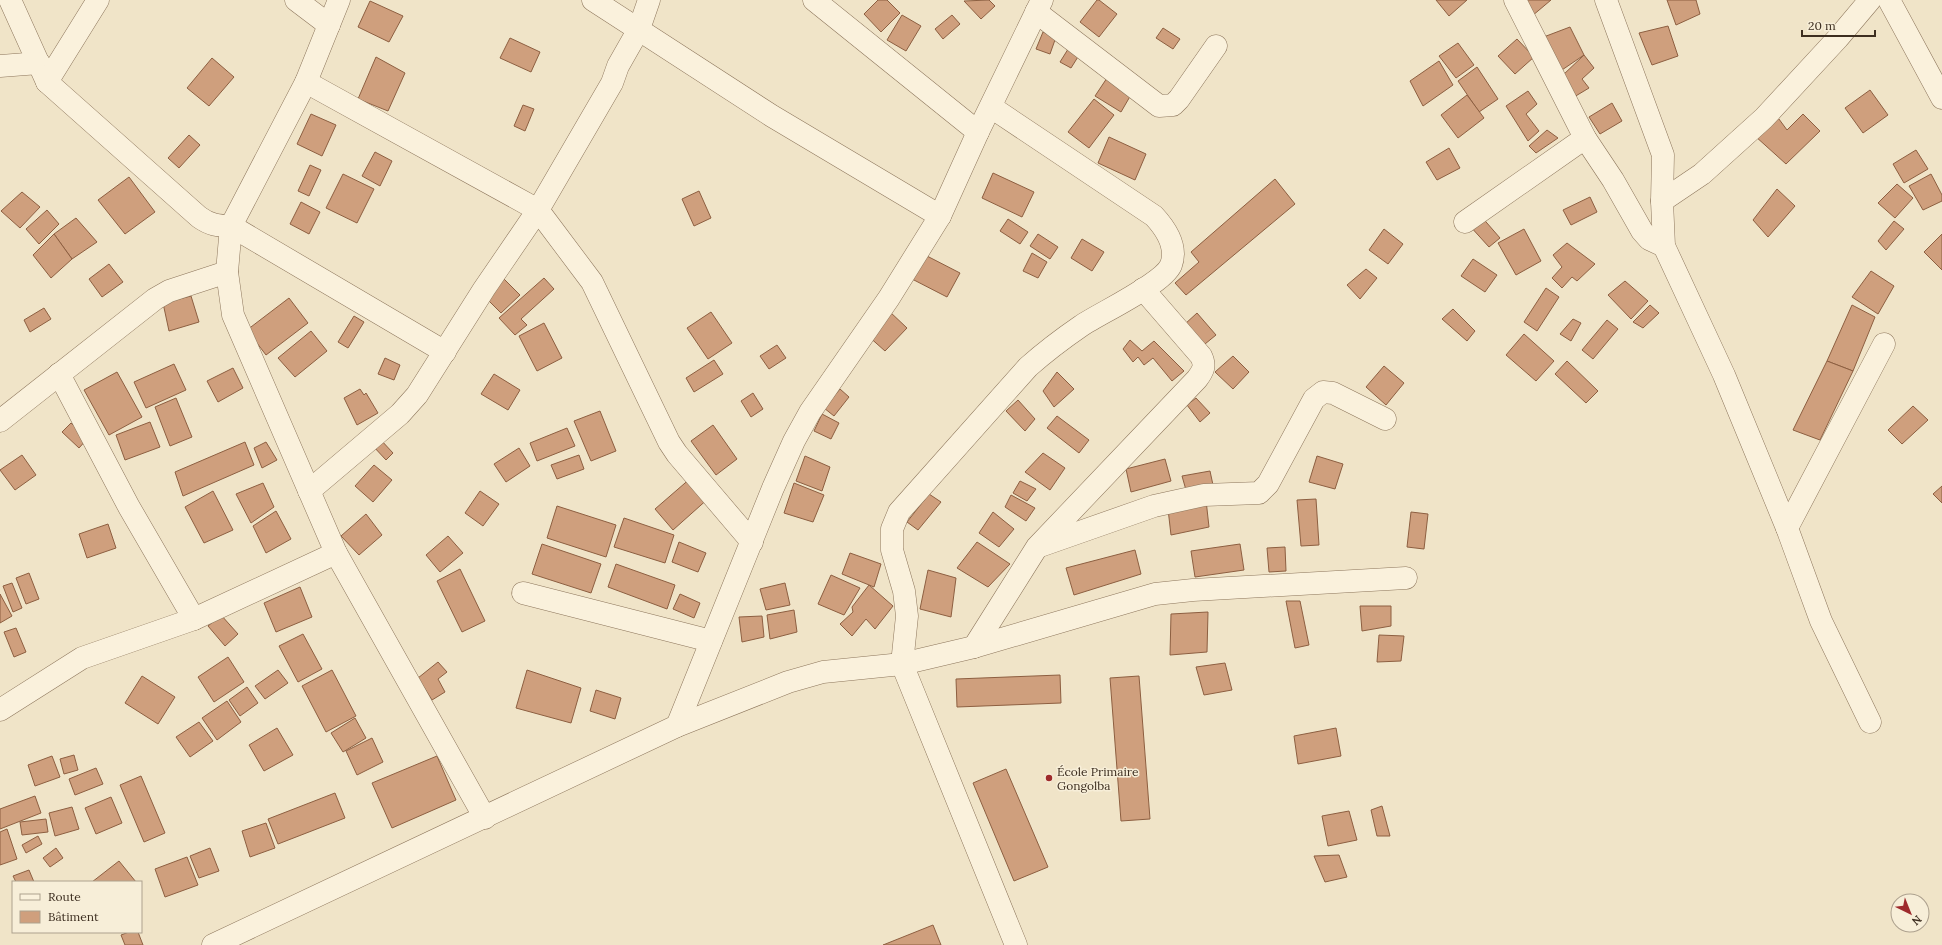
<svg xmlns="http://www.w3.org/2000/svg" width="1942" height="945" font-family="Lora,serif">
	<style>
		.building { fill: #cf9f7d; stroke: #8d5f41 }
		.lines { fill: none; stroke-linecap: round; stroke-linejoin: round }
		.minor-casing { stroke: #8d765c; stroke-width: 23 }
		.minor { stroke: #faf1dc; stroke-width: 22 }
		.poi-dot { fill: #9e2a2b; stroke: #f7eed8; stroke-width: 1.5 }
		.labels { text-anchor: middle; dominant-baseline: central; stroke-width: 3; stroke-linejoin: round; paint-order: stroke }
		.poi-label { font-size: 12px; fill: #3d2e20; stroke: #f7eed8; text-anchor: start }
	</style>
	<rect width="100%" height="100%" fill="#f0e4c8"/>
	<!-- building -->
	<g class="building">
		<polygon points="878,0 887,0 900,13 881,32 864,14"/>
		<polygon points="989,0 995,6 981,19 964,1"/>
		<polygon points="1097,0 1099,0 1117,14 1099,37 1080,22"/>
		<polygon points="1436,0 1467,0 1449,16"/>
		<polygon points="1522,0 1551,0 1532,16"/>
		<polygon points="1667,0 1696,0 1700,14 1676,25"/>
		<polygon points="370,1 403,16 389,42 358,27"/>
		<polygon points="902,15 921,26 906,51 887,40"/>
		<polygon points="952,15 960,24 943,39 935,29"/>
		<polygon points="1668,26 1678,56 1652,65 1639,33"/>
		<polygon points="1570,27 1584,55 1559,72 1541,38"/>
		<polygon points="1163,28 1180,39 1173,49 1156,38"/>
		<polygon points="1043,32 1056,37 1050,54 1036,49"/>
		<polygon points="510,38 540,52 531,72 500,58"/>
		<polygon points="1517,39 1534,57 1515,74 1498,56"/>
		<polygon points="1458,43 1474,65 1456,78 1439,56"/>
		<polygon points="1070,46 1081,52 1071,68 1060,62"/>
		<polygon points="1584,55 1594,68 1582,79 1589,88 1574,97 1562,76"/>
		<polygon points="376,57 405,73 388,111 358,99"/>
		<polygon points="212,58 234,77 209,106 187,88"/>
		<polygon points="1439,61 1453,85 1423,106 1410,81"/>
		<polygon points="1477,67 1498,99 1479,112 1458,81"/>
		<polygon points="1107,78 1132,93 1121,112 1095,96"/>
		<polygon points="1870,90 1888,115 1863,133 1845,108"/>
		<polygon points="1528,91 1537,104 1526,114 1539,131 1528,141 1506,106"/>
		<polygon points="1467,95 1484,118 1458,138 1441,115"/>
		<polygon points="1094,99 1114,115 1089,148 1068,132"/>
		<polygon points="1612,103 1622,121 1600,134 1589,117"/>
		<polygon points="523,105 534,109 525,131 514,126"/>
		<polygon points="311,114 336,125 322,156 297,144"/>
		<polygon points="1803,114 1820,131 1786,164 1755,136 1776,115 1787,130"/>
		<polygon points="1547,130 1558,138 1536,153 1529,146"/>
		<polygon points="189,135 200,145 179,168 168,158"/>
		<polygon points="1109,137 1146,154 1135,180 1098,163"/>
		<polygon points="1449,148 1460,168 1437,180 1426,162"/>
		<polygon points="1916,150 1928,169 1904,183 1893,164"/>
		<polygon points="375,152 392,161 380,186 362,176"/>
		<polygon points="310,165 321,170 309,196 298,191"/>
		<polygon points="993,173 1034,192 1022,217 982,198"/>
		<polygon points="343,174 374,189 357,223 326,208"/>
		<polygon points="1931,174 1942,195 1942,201 1923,210 1909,186"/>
		<polygon points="129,177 155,212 125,234 98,200"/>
		<polygon points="1275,179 1295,204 1186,295 1175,283 1199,262 1191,252"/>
		<polygon points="1897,184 1913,198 1895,218 1878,203"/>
		<polygon points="1777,189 1795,206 1768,237 1753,220"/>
		<polygon points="699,191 711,218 694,226 682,199"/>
		<polygon points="22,192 40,207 20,228 1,211"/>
		<polygon points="1590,197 1597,212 1571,225 1563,210"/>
		<polygon points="301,202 320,212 309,234 290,224"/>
		<polygon points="47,210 59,224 39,244 26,229"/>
		<polygon points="1480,215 1500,238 1489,247 1469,225"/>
		<polygon points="76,218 97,242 72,259 54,234"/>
		<polygon points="1008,219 1028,232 1020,244 1000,231"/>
		<polygon points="1894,221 1904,229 1886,250 1878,241"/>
		<polygon points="1384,229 1403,244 1388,264 1369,250"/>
		<polygon points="1524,229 1541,261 1516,275 1498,243"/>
		<polygon points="54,234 72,259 51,278 33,255"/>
		<polygon points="1038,234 1058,247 1050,259 1030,246"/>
		<polygon points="1942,234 1942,270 1924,252"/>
		<polygon points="1082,239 1104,252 1092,271 1071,258"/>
		<polygon points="1567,243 1595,264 1577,281 1572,277 1562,288 1552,278 1562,267 1553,255"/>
		<polygon points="1032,253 1047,262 1038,278 1023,271"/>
		<polygon points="925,255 960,273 947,297 912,279"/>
		<polygon points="1473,259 1497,275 1485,292 1461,276"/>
		<polygon points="109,264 123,282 102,297 89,279"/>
		<polygon points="1366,269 1377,278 1360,299 1347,285"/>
		<polygon points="1871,271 1894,286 1878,314 1852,297"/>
		<polygon points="503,278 520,295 501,313 484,296"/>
		<polygon points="544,278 554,289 521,319 527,325 515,335 499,318"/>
		<polygon points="1625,281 1648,301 1631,319 1608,295"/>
		<polygon points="1546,288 1559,297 1537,331 1524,322"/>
		<polygon points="191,296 199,322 169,331 163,303"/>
		<polygon points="289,298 308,323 266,355 247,330"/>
		<polygon points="1650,305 1659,313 1643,328 1633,322"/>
		<polygon points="1852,305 1875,317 1853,371 1827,361"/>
		<polygon points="44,308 51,319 30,332 24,320"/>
		<polygon points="1453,309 1475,331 1467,341 1442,319"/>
		<polygon points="889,311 907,328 885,351 867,335"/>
		<polygon points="711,312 732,343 708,359 687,328"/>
		<polygon points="1197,313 1216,335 1205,344 1185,324"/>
		<polygon points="354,316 364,322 348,348 338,342"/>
		<polygon points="1573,319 1581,323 1571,341 1560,334"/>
		<polygon points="1607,320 1618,329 1593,359 1582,350"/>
		<polygon points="544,323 562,358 537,371 519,336"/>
		<polygon points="311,331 327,351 295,377 278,358"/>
		<polygon points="1524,334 1554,361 1536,381 1506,355"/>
		<polygon points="1130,340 1142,351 1154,341 1184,371 1172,381 1153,358 1144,365 1138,357 1133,362 1123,349"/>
		<polygon points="777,345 786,358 769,369 760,356"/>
		<polygon points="1233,356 1249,372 1233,389 1215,372"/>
		<polygon points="385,358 400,365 394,380 378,374"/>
		<polygon points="714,360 723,374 694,392 686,378"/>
		<polygon points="1567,361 1598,391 1586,403 1555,374"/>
		<polygon points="1827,361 1853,371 1820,440 1793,430"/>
		<polygon points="174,364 186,390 146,408 134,382"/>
		<polygon points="1384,366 1404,383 1386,405 1366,387"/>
		<polygon points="233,368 243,388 218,402 207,381"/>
		<polygon points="117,372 142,417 109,435 84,390"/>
		<polygon points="1057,372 1074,389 1054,407 1043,391"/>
		<polygon points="494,374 520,390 508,410 481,394"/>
		<polygon points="360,389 364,395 366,393 378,413 357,425 344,398"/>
		<polygon points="840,389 849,397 834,416 824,408"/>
		<polygon points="753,393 763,409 751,417 741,401"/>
		<polygon points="176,398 192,437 170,446 155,407"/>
		<polygon points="1196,398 1210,413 1200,422 1187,405"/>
		<polygon points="1018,400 1035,419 1025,431 1006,411"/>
		<polygon points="1913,406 1928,420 1902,444 1888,430"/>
		<polygon points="600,411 616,451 591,461 574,421"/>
		<polygon points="822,414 839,423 831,439 814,431"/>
		<polygon points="1057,416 1089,440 1079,453 1047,428"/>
		<polygon points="150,422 160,447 125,460 116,435"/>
		<polygon points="71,423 88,438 79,448 62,432"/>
		<polygon points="713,425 737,459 716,475 691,441"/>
		<polygon points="567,428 575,446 537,461 530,443"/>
		<polygon points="380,439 393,453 386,460 373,446"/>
		<polygon points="245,442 254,465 183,496 175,472"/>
		<polygon points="266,442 277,460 262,468 254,448"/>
		<polygon points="519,448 530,466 506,482 494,464"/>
		<polygon points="1043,453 1065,468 1050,490 1025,472"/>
		<polygon points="22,455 36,475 15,490 0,470"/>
		<polygon points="579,455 584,469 557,479 551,465"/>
		<polygon points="805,456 830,467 822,491 796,481"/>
		<polygon points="1317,456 1343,464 1335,489 1309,482"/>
		<polygon points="1165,459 1171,481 1131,492 1126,469"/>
		<polygon points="374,465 392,480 373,502 355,486"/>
		<polygon points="1210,471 1213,485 1186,490 1182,476"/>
		<polygon points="692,477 710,497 673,530 655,509"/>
		<polygon points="1020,481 1036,489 1027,501 1013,493"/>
		<polygon points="263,483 274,507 251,523 236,494"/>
		<polygon points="794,483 824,495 813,522 784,513"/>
		<polygon points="1942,486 1942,503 1933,494"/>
		<polygon points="213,491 233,530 204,543 185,507"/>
		<polygon points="480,491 499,504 483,526 465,513"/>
		<polygon points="929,494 941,502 918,530 907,522"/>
		<polygon points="1011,495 1035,508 1026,521 1005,507"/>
		<polygon points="1316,499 1319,545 1301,546 1297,500"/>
		<polygon points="1206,500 1209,527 1171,535 1168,509"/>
		<polygon points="557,506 616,525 606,557 547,538"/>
		<polygon points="276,511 291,539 266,553 253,526"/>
		<polygon points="993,512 1014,529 999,547 979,533"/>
		<polygon points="1411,512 1428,514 1424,549 1407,547"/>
		<polygon points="366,514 382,535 359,555 341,536"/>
		<polygon points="624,518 674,535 665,563 614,547"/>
		<polygon points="108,524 116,548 87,558 79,534"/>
		<polygon points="448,536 463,553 440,572 426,555"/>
		<polygon points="679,542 706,553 698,572 672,562"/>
		<polygon points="977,542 1010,564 988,587 957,568"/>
		<polygon points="542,544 601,564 591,593 532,574"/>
		<polygon points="1240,544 1244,570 1195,577 1191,551"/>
		<polygon points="1285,547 1286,571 1269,572 1267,548"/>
		<polygon points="1135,550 1141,574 1074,595 1066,568"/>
		<polygon points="850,553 881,564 874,587 842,574"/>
		<polygon points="616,564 675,585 667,609 608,587"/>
		<polygon points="460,569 485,621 462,632 437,581"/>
		<polygon points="928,570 956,578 951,617 920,609"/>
		<polygon points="29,573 39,599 26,604 16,578"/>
		<polygon points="831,575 860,588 844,615 818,604"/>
		<polygon points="12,583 22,608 13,612 3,586"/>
		<polygon points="785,583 790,605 766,610 760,589"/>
		<polygon points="869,585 893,606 875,629 866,619 852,636 840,624 853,612 852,607"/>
		<polygon points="300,587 312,617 276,632 264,603"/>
		<polygon points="0,594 12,616 0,623"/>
		<polygon points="680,594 700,603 694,618 673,609"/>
		<polygon points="1286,601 1300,601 1309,645 1295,648"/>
		<polygon points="1360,606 1391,606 1391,626 1362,631"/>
		<polygon points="794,610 797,632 770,639 767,615"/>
		<polygon points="1208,612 1207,652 1170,655 1171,614"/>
		<polygon points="221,615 238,634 225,646 208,626"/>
		<polygon points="762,616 764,637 742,642 739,617"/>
		<polygon points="16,628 26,652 14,657 4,632"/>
		<polygon points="303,634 322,669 298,682 279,646"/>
		<polygon points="1379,635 1404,636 1401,661 1377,662"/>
		<polygon points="228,657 244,682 214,702 198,677"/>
		<polygon points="438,662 447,672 438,679 445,692 432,700 418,678"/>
		<polygon points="1225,663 1232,690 1204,695 1196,667"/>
		<polygon points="278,670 288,683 265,699 255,686"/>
		<polygon points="332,670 356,716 326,732 302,686"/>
		<polygon points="527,670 581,688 571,723 516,708"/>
		<polygon points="1060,675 1061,703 957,707 956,679"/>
		<polygon points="142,676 175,697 158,724 125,703"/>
		<polygon points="1139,676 1150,819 1121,821 1110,678"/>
		<polygon points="247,687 258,703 240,716 229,700"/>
		<polygon points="596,690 621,698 615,719 590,711"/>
		<polygon points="227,701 241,722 217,740 202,718"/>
		<polygon points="355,718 366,738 343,752 331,733"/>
		<polygon points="199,722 213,741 190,757 176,737"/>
		<polygon points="277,728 293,755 264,771 249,745"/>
		<polygon points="1336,728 1341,756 1298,764 1294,736"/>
		<polygon points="372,738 383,762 357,775 346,751"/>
		<polygon points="74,755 78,770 64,774 60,759"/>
		<polygon points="52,756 60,777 35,786 28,765"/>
		<polygon points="437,756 456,800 392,828 372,783"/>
		<polygon points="96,768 103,784 75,795 69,779"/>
		<polygon points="1006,769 1048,867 1014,881 973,783"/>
		<polygon points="141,776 165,833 144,842 120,785"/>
		<polygon points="335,793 345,818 278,844 268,819"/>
		<polygon points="35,796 41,813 0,829 0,809"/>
		<polygon points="111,797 122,823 96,834 85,808"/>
		<polygon points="1382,806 1390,836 1377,836 1371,810"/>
		<polygon points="72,807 79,829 55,836 49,813"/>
		<polygon points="1349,811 1357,840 1328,846 1322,816"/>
		<polygon points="46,819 48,832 22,835 20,822"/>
		<polygon points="266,823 275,848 250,857 242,831"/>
		<polygon points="7,829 17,859 0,865 0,832"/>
		<polygon points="38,836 42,844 26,853 22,845"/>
		<polygon points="56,848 63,858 50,867 43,858"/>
		<polygon points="210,848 219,871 199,878 190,856"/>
		<polygon points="1339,855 1347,877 1325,882 1314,856"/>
		<polygon points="187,857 198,885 165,897 155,869"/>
		<polygon points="119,861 136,882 92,882"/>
		<polygon points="29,870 34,882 16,882 13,876"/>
		<polygon points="933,925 941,945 883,945"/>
		<polygon points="129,932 138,932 143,945 125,945 121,935"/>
	</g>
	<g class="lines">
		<defs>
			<g id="minor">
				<path d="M10,0L47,82L199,217C210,225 218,226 231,226L445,352"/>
				<polyline points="296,0 329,25"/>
				<polyline points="339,0 306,82 231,226 227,272 233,315 336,553 485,818"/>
				<polyline points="593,0 772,116 940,216"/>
				<polyline points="814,0 978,132"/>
				<polyline points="1515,0 1585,138 1613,180 1642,231 1649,239 1664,246"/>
				<polyline points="1606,0 1663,155 1662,201 1664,246 1724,375 1787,528 1821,621 1870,722"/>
				<polyline points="1889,0 1942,98"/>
				<polyline points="1036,12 1159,106 1173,105 1179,99 1216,46"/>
				<polyline points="0,66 39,63"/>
				<polyline points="47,82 98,0"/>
				<polyline points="306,82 538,210 592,282 669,442 677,454 752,542"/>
				<path d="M991,107L1154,216C1166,229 1178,246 1171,265C1163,284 1100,313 1081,326C1062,339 1045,352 1028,367L899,512L892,529V550L904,591L907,616L902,664L1016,945"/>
				<polyline points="1662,201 1702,174 1764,118 1838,38 1870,0"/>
				<polyline points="1465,222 1585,138"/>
				<polyline points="59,374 129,507 194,619"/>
				<polyline points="0,421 155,299 169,291 227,272"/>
				<polyline points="309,491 400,414 417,395 484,289 538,210 612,83 618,66 639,29 649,0"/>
				<polyline points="1787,528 1884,344"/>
				<polyline points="1040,546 1154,506 1204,495 1259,493 1268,484 1314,399 1323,392 1333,393 1385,419"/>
				<polyline points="523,593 711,641"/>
				<path d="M974,647L1037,547L1197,379C1203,371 1206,366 1201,356L1143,289"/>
				<polyline points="0,710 82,658 194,619 336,553"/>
				<polyline points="677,726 773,488 794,441 810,412 889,298 940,216 978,132 1042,0"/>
				<polyline points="213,945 677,726 788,682 823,672 902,664 974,647 1155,594 1193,590 1406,578"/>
			</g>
		</defs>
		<!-- minor casing -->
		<use href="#minor" class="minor-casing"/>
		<!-- minor -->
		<use href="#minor" class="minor"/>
	</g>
	<!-- markers -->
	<circle class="poi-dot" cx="1049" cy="778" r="4"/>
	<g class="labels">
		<!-- poi labels -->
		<g class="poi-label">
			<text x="1057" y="771">École Primaire<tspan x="1057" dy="14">Gongolba</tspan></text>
		</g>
	</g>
	<!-- legend -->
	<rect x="12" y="881" width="130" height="52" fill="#f7eed8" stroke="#ada18e"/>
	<rect x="20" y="894" width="20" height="6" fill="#faf1dc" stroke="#ada18e"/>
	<text x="48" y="901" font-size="12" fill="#3d2e20">Route</text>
	<rect x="20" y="911" width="20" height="12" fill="#cf9f7d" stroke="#ada18e"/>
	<text x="48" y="921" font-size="12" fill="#3d2e20">Bâtiment</text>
	<!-- north arrow -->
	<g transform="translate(1910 913) rotate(137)"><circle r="19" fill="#f7eed8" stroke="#ada18e"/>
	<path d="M0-3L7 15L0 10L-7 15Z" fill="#9e2a2b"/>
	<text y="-6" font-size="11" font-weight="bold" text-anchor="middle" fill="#3d2e20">N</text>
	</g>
	<!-- scale -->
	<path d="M1802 30v6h73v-6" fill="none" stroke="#3d2e20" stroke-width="2"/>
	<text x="1808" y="30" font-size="12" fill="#3d2e20" stroke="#f7eed8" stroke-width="3" paint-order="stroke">20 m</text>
</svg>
